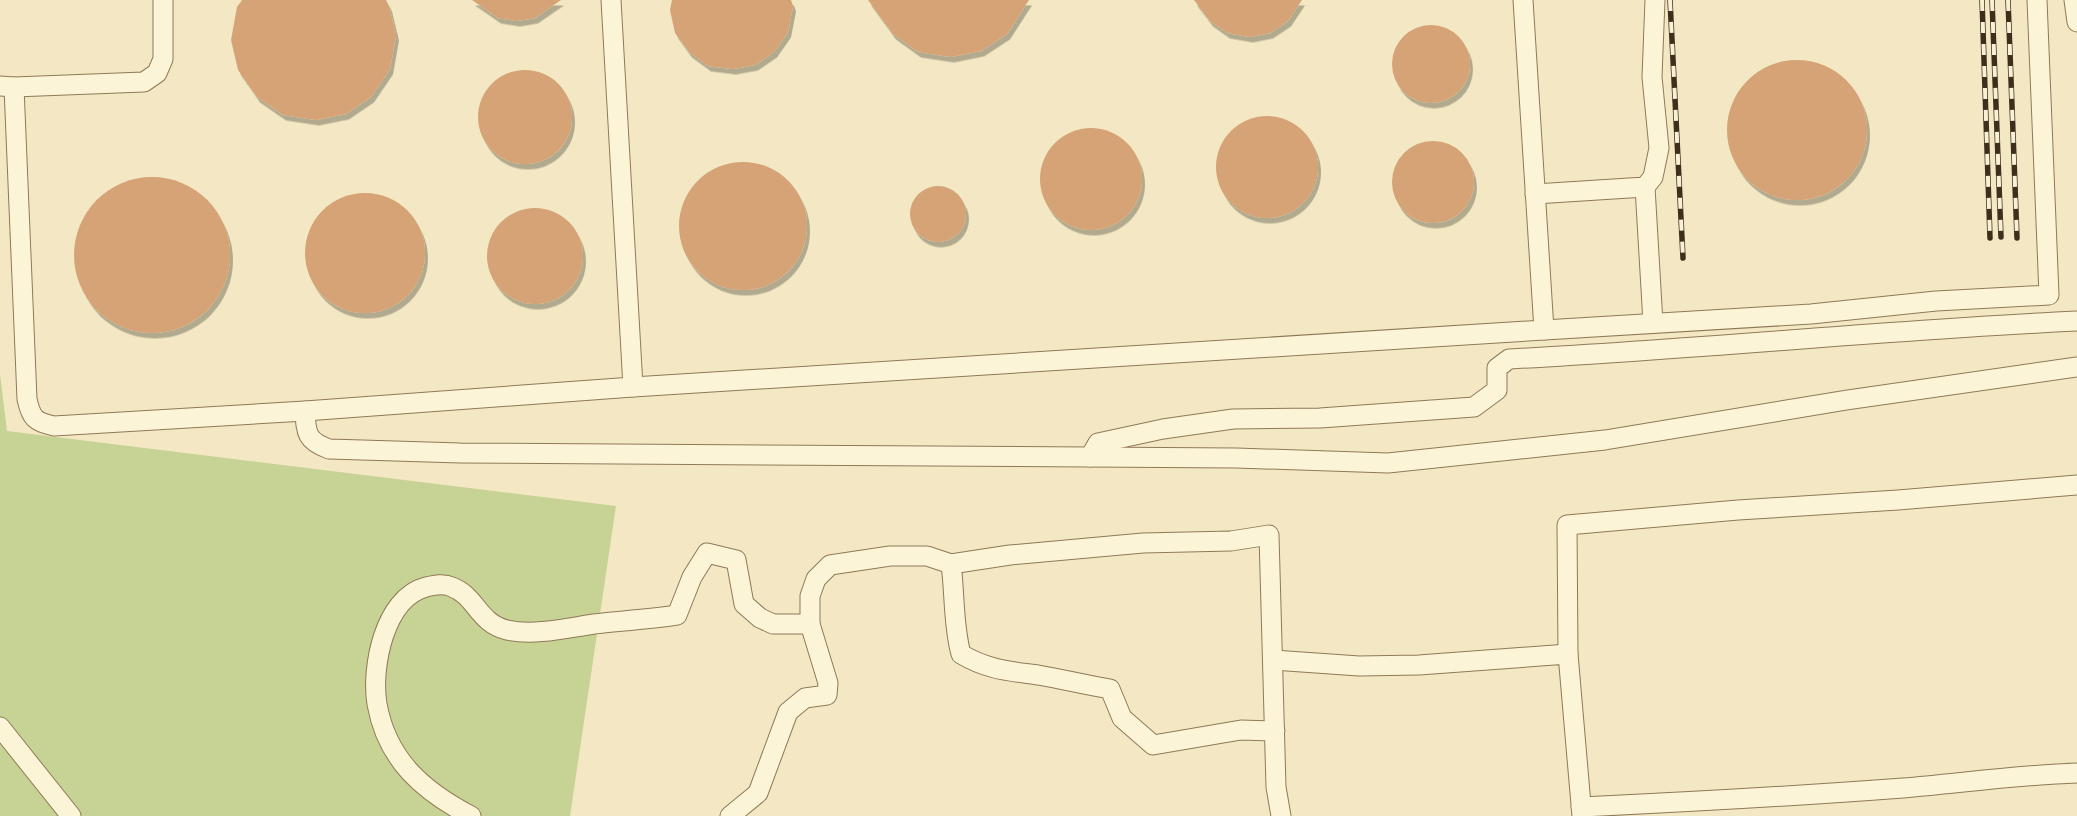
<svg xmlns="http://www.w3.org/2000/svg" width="2077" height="816" font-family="'Times New Roman',serif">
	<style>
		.green { fill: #c7d295 }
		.building { fill: #d5a375; filter: url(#shadow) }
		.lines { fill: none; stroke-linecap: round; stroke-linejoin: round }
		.minor-casing { stroke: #8f7957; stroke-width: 21 }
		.minor { stroke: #fcf4d7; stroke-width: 19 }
		.rail-casing { stroke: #3e2f1d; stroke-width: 5.5 }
		.rail { stroke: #f9f1d3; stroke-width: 4; stroke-dasharray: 11; stroke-linecap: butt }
	</style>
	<defs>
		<filter id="shadow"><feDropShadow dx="3" dy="5.5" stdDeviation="0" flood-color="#0004"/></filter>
	</defs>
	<rect width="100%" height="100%" fill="#f3e8c3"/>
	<!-- green -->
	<polygon class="green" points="0,374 7,431 616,506 570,816 0,816"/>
	<!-- building -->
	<g class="building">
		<polygon points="242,0 386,0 389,6 396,35 390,69 371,97 346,114 316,120 283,115 257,97 238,70 231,40 237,7"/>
		<polygon points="472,0 561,0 535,18 517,21 498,18"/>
		<polygon points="672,0 791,0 793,6 788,32 774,52 755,65 733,69 708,66 689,52 675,33 670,10"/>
		<polygon points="868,0 1029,0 1007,34 981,51 951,57 918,52 893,34"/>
		<polygon points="1194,0 1302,0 1288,21 1270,33 1250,37 1227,33 1210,21"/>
		<circle cx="1431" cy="64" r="39"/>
		<circle cx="1797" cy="130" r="70"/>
		<circle cx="525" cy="117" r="47"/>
		<circle cx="1267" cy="167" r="51"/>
		<circle cx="1091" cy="179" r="51"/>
		<circle cx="1433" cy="182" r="41"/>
		<circle cx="743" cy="226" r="64"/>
		<circle cx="152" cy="255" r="78"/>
		<circle cx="938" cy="214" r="28"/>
		<circle cx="365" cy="253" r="60"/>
		<circle cx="535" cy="256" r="48"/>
	</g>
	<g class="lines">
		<defs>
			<g id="minor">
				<polyline points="611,0 633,387"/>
				<polyline points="2074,0 2077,22"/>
				<polyline points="0,86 14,87 144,82 157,73 163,59 163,0"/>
				<path d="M14,87L27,399C31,418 35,422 54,426L305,411L633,387L1544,330L1523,0"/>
				<polyline points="1645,187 1653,323"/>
				<polyline points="1535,194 1645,187 1653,177 1659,148 1652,77 1655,0"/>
				<polyline points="1544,330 1811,314 1936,301 2049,295 2037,0"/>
				<path d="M305,411C306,434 307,441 329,449L460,453L1236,458L1388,463L1605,440L1847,400L2077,367"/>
				<path d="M1090,457L1098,443L1163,429L1233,419L1320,418L1474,407L1497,390V368L1509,359C1699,349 1888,330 2077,321"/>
				<path d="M951,564C955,594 953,625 961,654C988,670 1009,671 1038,675C1062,679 1086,685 1110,689L1122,718L1153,745L1241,730L1275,731"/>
				<polyline points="1568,654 1567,525 1738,510 1898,500 2077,485"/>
				<polyline points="1273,660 1359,666 1419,665 1568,654 1582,816"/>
				<polyline points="0,727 71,816"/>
				<path d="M1581,807C1689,802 1796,796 1903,788C1961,783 2019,775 2077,773"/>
				<path d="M471,816C423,791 387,760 377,704C371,668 384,598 426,587C435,585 443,583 452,587C476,596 478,623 507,630C534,636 567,628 594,624C622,621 650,619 677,615L692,577L707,553L736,560L744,604L760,618L773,624H810V596L816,579L830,565L890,556H927L951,564L1010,555L1143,543L1231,541L1269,535L1276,787L1281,816"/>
				<polyline points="730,816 758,793 788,712 805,698 827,695 828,683 810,624"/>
			</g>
		</defs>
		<!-- minor casing -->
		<use href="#minor" class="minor-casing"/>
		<!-- minor -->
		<use href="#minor" class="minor"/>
		<defs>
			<g id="rail">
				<polyline points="1670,0 1683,258"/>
				<polyline points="1982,0 1990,238"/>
				<polyline points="1992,0 2001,237"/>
				<polyline points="2008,0 2017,238"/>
			</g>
		</defs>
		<!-- rail casing -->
		<use href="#rail" class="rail-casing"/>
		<!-- rail -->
		<use href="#rail" class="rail"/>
	</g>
</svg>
